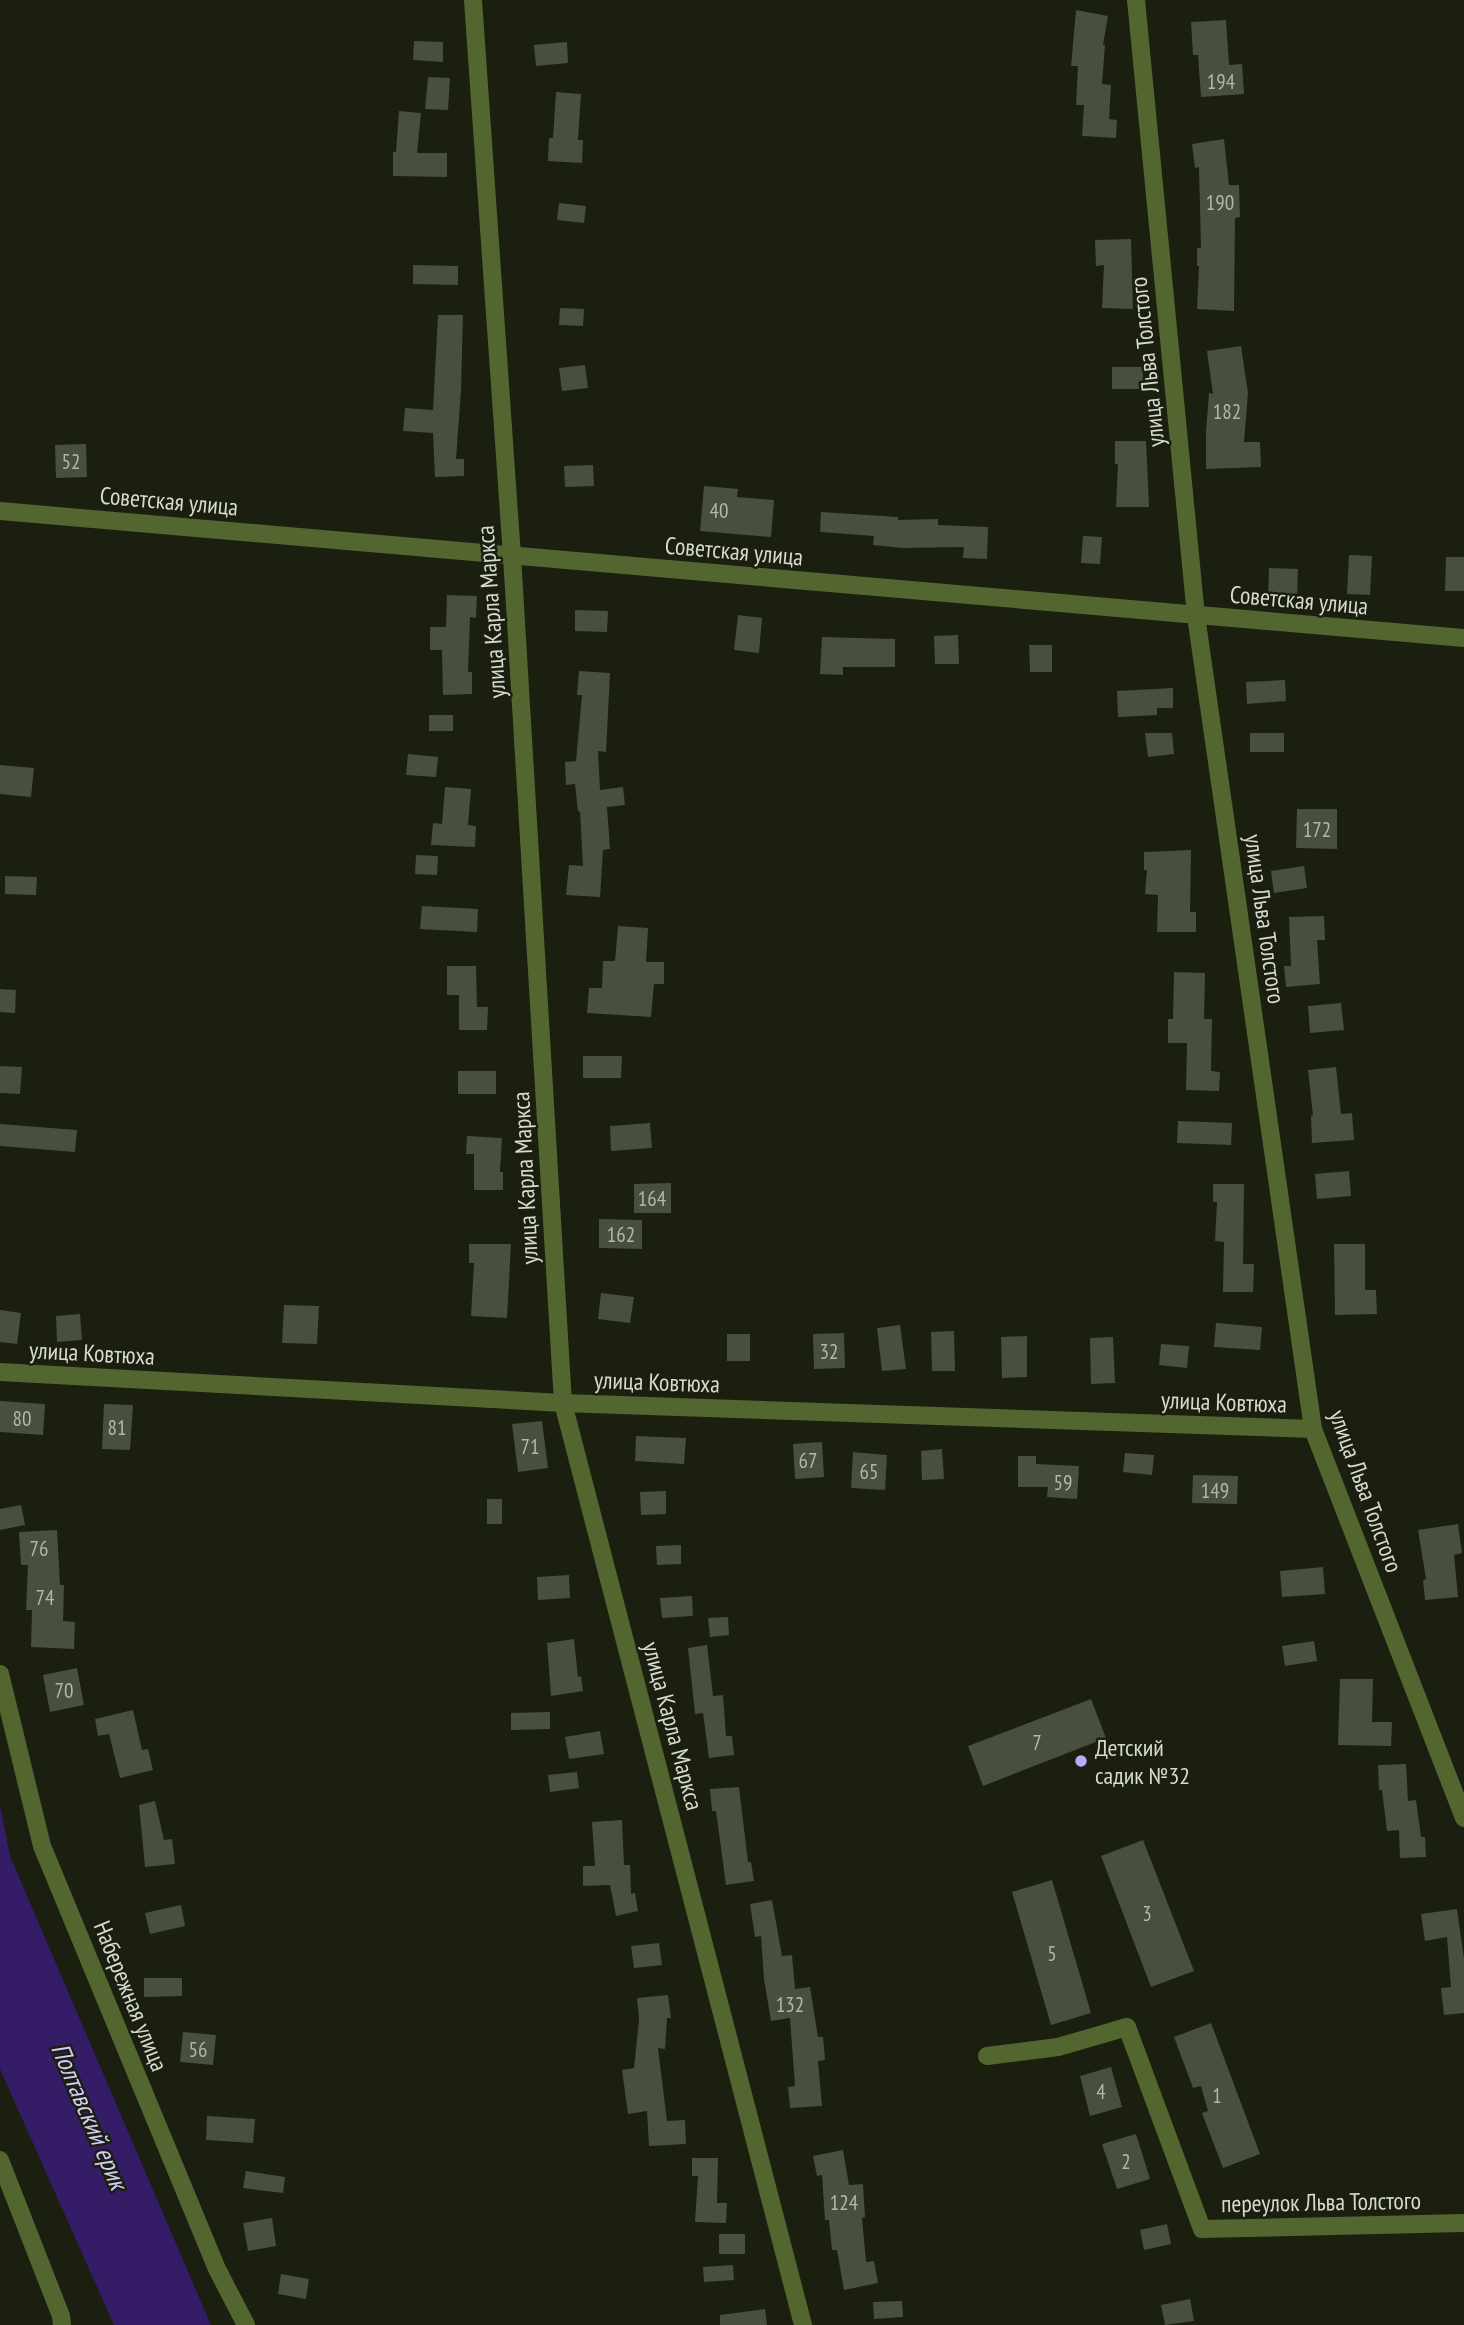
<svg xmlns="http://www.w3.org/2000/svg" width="1464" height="2325" font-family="'PT Sans Narrow',sans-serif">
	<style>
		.water { fill: #341c66 }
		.building { fill: #484f3e }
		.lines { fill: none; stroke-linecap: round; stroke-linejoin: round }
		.minor { stroke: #53662f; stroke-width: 18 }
		.poi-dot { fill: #b9abf7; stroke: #1a1f10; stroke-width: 2.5 }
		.labels { text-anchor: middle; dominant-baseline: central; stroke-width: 5; stroke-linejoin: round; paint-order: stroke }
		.number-label { font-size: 21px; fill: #b2b7ac }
		.street-label { font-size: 24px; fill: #d6dad0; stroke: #1a1f10 }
		.poi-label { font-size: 24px; fill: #d6dad0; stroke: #1a1f10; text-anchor: start }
		.water-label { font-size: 26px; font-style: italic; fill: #d3ccf8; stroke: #1a1f10 }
	</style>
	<rect width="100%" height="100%" fill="#1a1f10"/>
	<!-- water -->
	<polygon class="water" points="0,1805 10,1856 211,2325 114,2325 0,2069"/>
	<!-- building -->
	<g class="building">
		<polygon points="1076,10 1108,16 1103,45 1105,45 1102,84 1111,85 1109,119 1117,120 1116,138 1082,136 1084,105 1076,105 1078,66 1071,66"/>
		<polygon points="1226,20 1229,65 1242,64 1244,94 1201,97 1198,55 1193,55 1191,22"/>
		<polygon points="414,41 443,42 443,62 413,60"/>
		<polygon points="567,42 568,63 536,66 534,45"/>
		<polygon points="428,77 450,78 448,110 425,109"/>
		<polygon points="556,92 581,94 578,140 583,140 582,163 548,161 549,138 553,138"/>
		<polygon points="399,111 421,113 417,153 447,153 447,177 393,176 393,152 396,152"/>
		<polygon points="1224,139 1229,185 1239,185 1240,217 1235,218 1234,311 1197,309 1199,266 1197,266 1197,248 1201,248 1199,167 1195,168 1192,144"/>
		<polygon points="559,203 586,206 584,223 557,220"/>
		<polygon points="1131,239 1133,309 1102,308 1104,265 1096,266 1095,240"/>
		<polygon points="413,265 458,266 458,285 413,284"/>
		<polygon points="560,308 584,309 583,326 559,325"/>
		<polygon points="438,315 463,315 461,390 456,459 464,459 464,476 435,477 433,433 403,431 405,408 433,410"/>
		<polygon points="1241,346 1248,393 1244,442 1260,442 1261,467 1206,469 1206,432 1209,393 1213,394 1207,351"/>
		<polygon points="585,365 588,388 562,391 559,368"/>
		<rect x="1112" y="367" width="31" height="22"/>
		<polygon points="1115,441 1146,441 1149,507 1116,507 1118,464 1115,464"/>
		<polygon points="86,444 87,477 56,478 55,445"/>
		<polygon points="593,465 594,486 565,487 564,466"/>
		<polygon points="704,486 738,489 737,497 774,500 771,537 700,531"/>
		<polygon points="821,512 898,517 898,520 938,519 938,525 988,527 987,559 963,558 964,547 903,548 873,545 874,536 820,532"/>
		<polygon points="1083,536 1102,537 1100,564 1081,563"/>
		<polygon points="1349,555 1372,556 1370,595 1347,594"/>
		<polygon points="1446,557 1464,557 1464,591 1445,591"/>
		<polygon points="1269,568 1298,569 1297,598 1268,598"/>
		<polygon points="447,595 477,596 476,618 470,617 468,672 472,672 472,694 443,695 442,650 430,650 430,627 446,627"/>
		<polygon points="575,610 608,611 607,632 575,631"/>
		<polygon points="738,615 762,618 759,653 734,650"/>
		<polygon points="958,635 959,664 935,664 934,636"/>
		<polygon points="822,637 895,639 895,667 843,667 843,675 820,674"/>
		<polygon points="1029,645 1052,645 1052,672 1030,672"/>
		<polygon points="579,671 610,673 606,752 598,751 600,790 623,787 625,805 607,807 610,849 603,850 600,897 566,895 569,865 583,866 580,811 578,812 575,784 566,785 565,762 576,761 582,695 577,695"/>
		<polygon points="1285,680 1286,701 1247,704 1246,682"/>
		<polygon points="1173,688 1173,708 1157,708 1157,715 1118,717 1117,691"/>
		<rect x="429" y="715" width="24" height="16"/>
		<polygon points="1145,733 1172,733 1174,754 1148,757"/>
		<rect x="1250" y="733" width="34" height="19"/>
		<polygon points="408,754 438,757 436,777 406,775"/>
		<polygon points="0,765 34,768 31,797 0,794"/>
		<polygon points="445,787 471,789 468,825 476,826 475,847 431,845 433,823 442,824"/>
		<polygon points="1297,809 1337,809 1337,849 1296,848"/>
		<polygon points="1191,850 1190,912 1196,912 1196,932 1157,932 1158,895 1145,894 1147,870 1144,870 1144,852"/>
		<polygon points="416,855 438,856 437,875 415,874"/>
		<polygon points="1304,866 1307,888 1274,893 1271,871"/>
		<polygon points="5,876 37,877 36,895 5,894"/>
		<polygon points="422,906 478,909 477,932 420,929"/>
		<polygon points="1324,916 1325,940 1317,940 1320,984 1286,987 1284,966 1291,966 1289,917"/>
		<polygon points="618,926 648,928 646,962 664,962 664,984 654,984 651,1017 587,1013 589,988 602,988 603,961 615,961"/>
		<polygon points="447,966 476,966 477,1007 488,1007 487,1030 459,1030 459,995 447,995"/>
		<polygon points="1174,972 1205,973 1204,1019 1212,1019 1211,1071 1220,1072 1219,1091 1186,1090 1187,1043 1168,1043 1168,1019 1173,1019"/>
		<polygon points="0,989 16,990 15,1013 0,1012"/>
		<polygon points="1341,1003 1344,1030 1310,1033 1308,1006"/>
		<polygon points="583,1056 622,1056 621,1078 583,1078"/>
		<polygon points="0,1066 22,1067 20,1094 0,1093"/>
		<polygon points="1336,1067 1341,1114 1352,1113 1354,1140 1312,1143 1311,1116 1313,1115 1308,1070"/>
		<rect x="458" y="1071" width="38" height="23"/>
		<polygon points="1178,1121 1232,1123 1231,1145 1177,1143"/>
		<polygon points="650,1123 652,1148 611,1151 610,1126"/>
		<polygon points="0,1124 77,1130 75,1152 0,1146"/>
		<polygon points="467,1136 502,1138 500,1172 503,1172 503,1190 474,1190 474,1154 466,1154"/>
		<polygon points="1349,1171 1351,1196 1317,1199 1315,1174"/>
		<polygon points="671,1183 671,1213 634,1213 634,1184"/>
		<polygon points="1213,1184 1244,1184 1243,1264 1254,1264 1253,1292 1223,1292 1224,1242 1215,1241 1217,1202 1213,1202"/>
		<polygon points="599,1219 642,1220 642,1249 599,1248"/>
		<polygon points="469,1244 511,1244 507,1318 471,1316 474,1263 469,1263"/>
		<polygon points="1334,1244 1365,1244 1365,1290 1376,1290 1377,1314 1335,1315"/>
		<polygon points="601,1293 634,1297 630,1323 598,1319"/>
		<polygon points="284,1305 319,1306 317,1344 282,1343"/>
		<polygon points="0,1310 21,1313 17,1344 0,1342"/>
		<polygon points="80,1314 82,1340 57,1342 56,1316"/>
		<polygon points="1216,1323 1262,1327 1260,1350 1214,1347"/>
		<polygon points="900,1325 906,1369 882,1371 877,1328"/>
		<polygon points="954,1331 955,1371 932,1371 931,1332"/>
		<polygon points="844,1333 845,1368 814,1369 813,1334"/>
		<rect x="727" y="1334" width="23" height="27"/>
		<polygon points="1027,1336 1027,1377 1002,1378 1001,1337"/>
		<polygon points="1113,1337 1115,1383 1091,1384 1090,1338"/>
		<polygon points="1161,1344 1189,1346 1187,1368 1159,1365"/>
		<polygon points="0,1401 45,1404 43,1435 0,1432"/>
		<polygon points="104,1404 133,1405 130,1450 102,1449"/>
		<polygon points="542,1421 548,1468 518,1472 512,1424"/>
		<polygon points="636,1436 686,1438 684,1464 635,1461"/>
		<polygon points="822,1442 824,1477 795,1479 793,1444"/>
		<polygon points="942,1449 944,1479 922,1480 921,1451"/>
		<polygon points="853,1452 887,1455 885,1490 851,1488"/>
		<polygon points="1125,1453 1154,1455 1152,1475 1123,1472"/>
		<polygon points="1018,1456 1036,1456 1036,1464 1079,1466 1077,1499 1047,1497 1048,1487 1018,1487"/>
		<polygon points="1193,1475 1238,1476 1237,1504 1192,1503"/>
		<polygon points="666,1491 666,1514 641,1515 640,1492"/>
		<rect x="487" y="1499" width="15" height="25"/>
		<polygon points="21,1505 25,1525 0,1530 0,1509"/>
		<polygon points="1458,1524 1462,1553 1454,1555 1458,1597 1425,1600 1423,1580 1426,1579 1418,1530"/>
		<polygon points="57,1530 60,1585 64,1585 63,1621 75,1622 74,1649 31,1647 32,1610 26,1610 28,1565 21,1565 19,1532"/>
		<polygon points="681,1545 681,1564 657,1565 656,1546"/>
		<polygon points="1323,1567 1325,1594 1282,1597 1280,1571"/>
		<polygon points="569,1575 570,1598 538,1600 537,1577"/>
		<polygon points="692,1596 693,1616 662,1618 660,1598"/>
		<polygon points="728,1617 729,1635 710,1637 708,1618"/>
		<polygon points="574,1639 578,1677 581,1676 583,1691 551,1696 547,1643"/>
		<polygon points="1314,1641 1317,1661 1285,1666 1282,1646"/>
		<polygon points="707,1645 713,1696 723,1695 726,1736 732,1736 734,1755 709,1758 703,1713 695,1714 688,1648"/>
		<polygon points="77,1668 84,1705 50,1712 43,1675"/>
		<polygon points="1340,1679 1373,1679 1372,1722 1392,1722 1391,1746 1338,1745"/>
		<polygon points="1091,1699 1106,1738 983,1786 968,1746"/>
		<polygon points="133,1710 142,1750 148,1749 153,1770 120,1778 109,1734 98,1736 95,1719"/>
		<polygon points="550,1712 550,1729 511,1730 511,1713"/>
		<polygon points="600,1731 604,1754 569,1759 565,1737"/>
		<polygon points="1406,1764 1408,1801 1416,1800 1421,1837 1425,1837 1426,1857 1400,1858 1399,1830 1387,1831 1382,1790 1379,1790 1378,1765"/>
		<polygon points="577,1772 579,1788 550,1792 548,1775"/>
		<polygon points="739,1787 748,1862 751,1862 754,1881 726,1885 716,1811 712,1811 710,1789"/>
		<polygon points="155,1801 164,1840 172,1839 175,1864 145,1867 139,1805"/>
		<polygon points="622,1820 624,1865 630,1865 631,1894 635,1893 638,1911 616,1916 610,1885 583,1886 583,1866 595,1866 592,1822"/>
		<polygon points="1143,1840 1194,1971 1151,1987 1101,1856"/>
		<polygon points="1052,1880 1091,2013 1051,2025 1012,1892"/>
		<polygon points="772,1900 782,1956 792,1955 795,1989 810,1987 818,2037 823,2037 825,2060 818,2061 822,2106 790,2108 788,2087 795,2086 790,2018 771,2021 764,1979 761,1936 755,1937 750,1904"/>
		<polygon points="181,1905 185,1926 150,1934 145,1913"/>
		<polygon points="1457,1909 1464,1959 1464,2013 1444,2015 1441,1988 1451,1987 1447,1937 1425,1941 1421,1914"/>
		<polygon points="659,1943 662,1965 634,1968 631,1946"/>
		<polygon points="144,1978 182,1978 182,1996 144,1997"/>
		<polygon points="668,1995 671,2018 667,2018 665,2049 658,2048 667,2121 685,2120 686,2144 649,2146 647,2111 628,2114 622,2070 634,2068 639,2019 637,1998"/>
		<polygon points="1211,2023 1260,2154 1223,2168 1202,2113 1208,2111 1201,2086 1193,2088 1174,2037"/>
		<polygon points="183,2032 216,2035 213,2065 180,2062"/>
		<polygon points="1111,2067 1122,2107 1090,2116 1080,2076"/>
		<polygon points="207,2116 255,2119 253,2143 206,2140"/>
		<polygon points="1136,2134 1150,2179 1117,2189 1102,2144"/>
		<polygon points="843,2150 849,2185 863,2184 865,2217 862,2218 866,2262 874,2261 878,2283 844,2290 837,2250 832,2250 829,2220 825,2220 822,2175 817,2176 813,2156"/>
		<polygon points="692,2158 718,2158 717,2203 727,2203 726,2223 695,2222 698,2176 692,2176"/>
		<polygon points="246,2171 285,2177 283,2193 243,2188"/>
		<polygon points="272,2218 276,2246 248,2251 243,2223"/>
		<polygon points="1167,2224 1171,2244 1144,2250 1140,2230"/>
		<rect x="719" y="2234" width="26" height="20"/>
		<polygon points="733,2265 734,2280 704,2282 703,2267"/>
		<polygon points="281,2274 309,2279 306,2299 278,2294"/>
		<polygon points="1190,2299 1194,2321 1165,2325 1161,2305"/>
		<polygon points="902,2301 903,2317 874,2319 873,2302"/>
		<polygon points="765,2309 767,2325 720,2325 720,2315"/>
	</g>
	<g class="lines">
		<!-- minor -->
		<g class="minor">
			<polyline points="473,0 512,556 563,1403 803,2325"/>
			<polyline points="1136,0 1196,616 1313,1429 1464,1818"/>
			<polyline points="0,511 1464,638"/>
			<polyline points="0,1372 563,1403 1313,1429"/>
			<polyline points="0,1674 42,1846 217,2269 246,2325"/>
			<polyline points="987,2056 1058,2047 1127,2027 1202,2229 1464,2223"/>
			<polyline points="0,2160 61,2316 62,2325"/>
		</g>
	</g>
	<!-- markers -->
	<circle class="poi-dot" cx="1081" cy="1761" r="7"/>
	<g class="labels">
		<!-- number labels -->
		<g class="number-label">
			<text x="1221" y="81">194</text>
			<text x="1220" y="202">190</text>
			<text x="1227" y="411">182</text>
			<text x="71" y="461">52</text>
			<text x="719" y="510">40</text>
			<text x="1317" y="829">172</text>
			<text x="652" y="1198">164</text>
			<text x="621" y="1234">162</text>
			<text x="829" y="1351">32</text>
			<text x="22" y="1418">80</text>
			<text x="117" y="1427">81</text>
			<text x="530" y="1446">71</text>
			<text x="808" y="1460">67</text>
			<text x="869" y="1471">65</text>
			<text x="1063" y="1482">59</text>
			<text x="1215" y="1490">149</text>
			<text x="39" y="1548">76</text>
			<text x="45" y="1597">74</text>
			<text x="64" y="1690">70</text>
			<text x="1037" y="1742">7</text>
			<text x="1147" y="1913">3</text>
			<text x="1052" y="1953">5</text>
			<text x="790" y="2004">132</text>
			<text x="198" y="2049">56</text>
			<text x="1101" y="2091">4</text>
			<text x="1217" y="2095">1</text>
			<text x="1126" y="2161">2</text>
			<text x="844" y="2202">124</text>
		</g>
		<!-- street labels -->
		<g class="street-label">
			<text transform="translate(1147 362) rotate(-96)">улица Льва Толстого</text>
			<text transform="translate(169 501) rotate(5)">Советская улица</text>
			<text transform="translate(734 551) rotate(5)">Советская улица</text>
			<text transform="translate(1299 600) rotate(5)">Советская улица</text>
			<text transform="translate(491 612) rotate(-94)">улица Карла Маркса</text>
			<text transform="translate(1265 919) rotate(82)">улица Льва Толстого</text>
			<text transform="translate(525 1178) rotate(-93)">улица Карла Маркса</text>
			<text transform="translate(92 1353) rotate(3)">улица Ковтюха</text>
			<text transform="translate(657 1382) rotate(2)">улица Ковтюха</text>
			<text transform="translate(1224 1402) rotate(2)">улица Ковтюха</text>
			<text transform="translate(1366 1491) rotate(70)">улица Льва Толстого</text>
			<text transform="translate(673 1726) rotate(75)">улица Карла Маркса</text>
			<text transform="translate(131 1996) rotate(68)">Набережная улица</text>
			<text transform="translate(1321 2202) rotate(-1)">переулок Льва Толстого</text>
		</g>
		<!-- poi labels -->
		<g class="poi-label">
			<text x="1095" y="1747">Детский<tspan x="1095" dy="28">садик №32</tspan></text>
		</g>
		<!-- water labels -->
		<g class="water-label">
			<text transform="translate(90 2116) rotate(67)">Полтавский ерик</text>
		</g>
	</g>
</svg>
